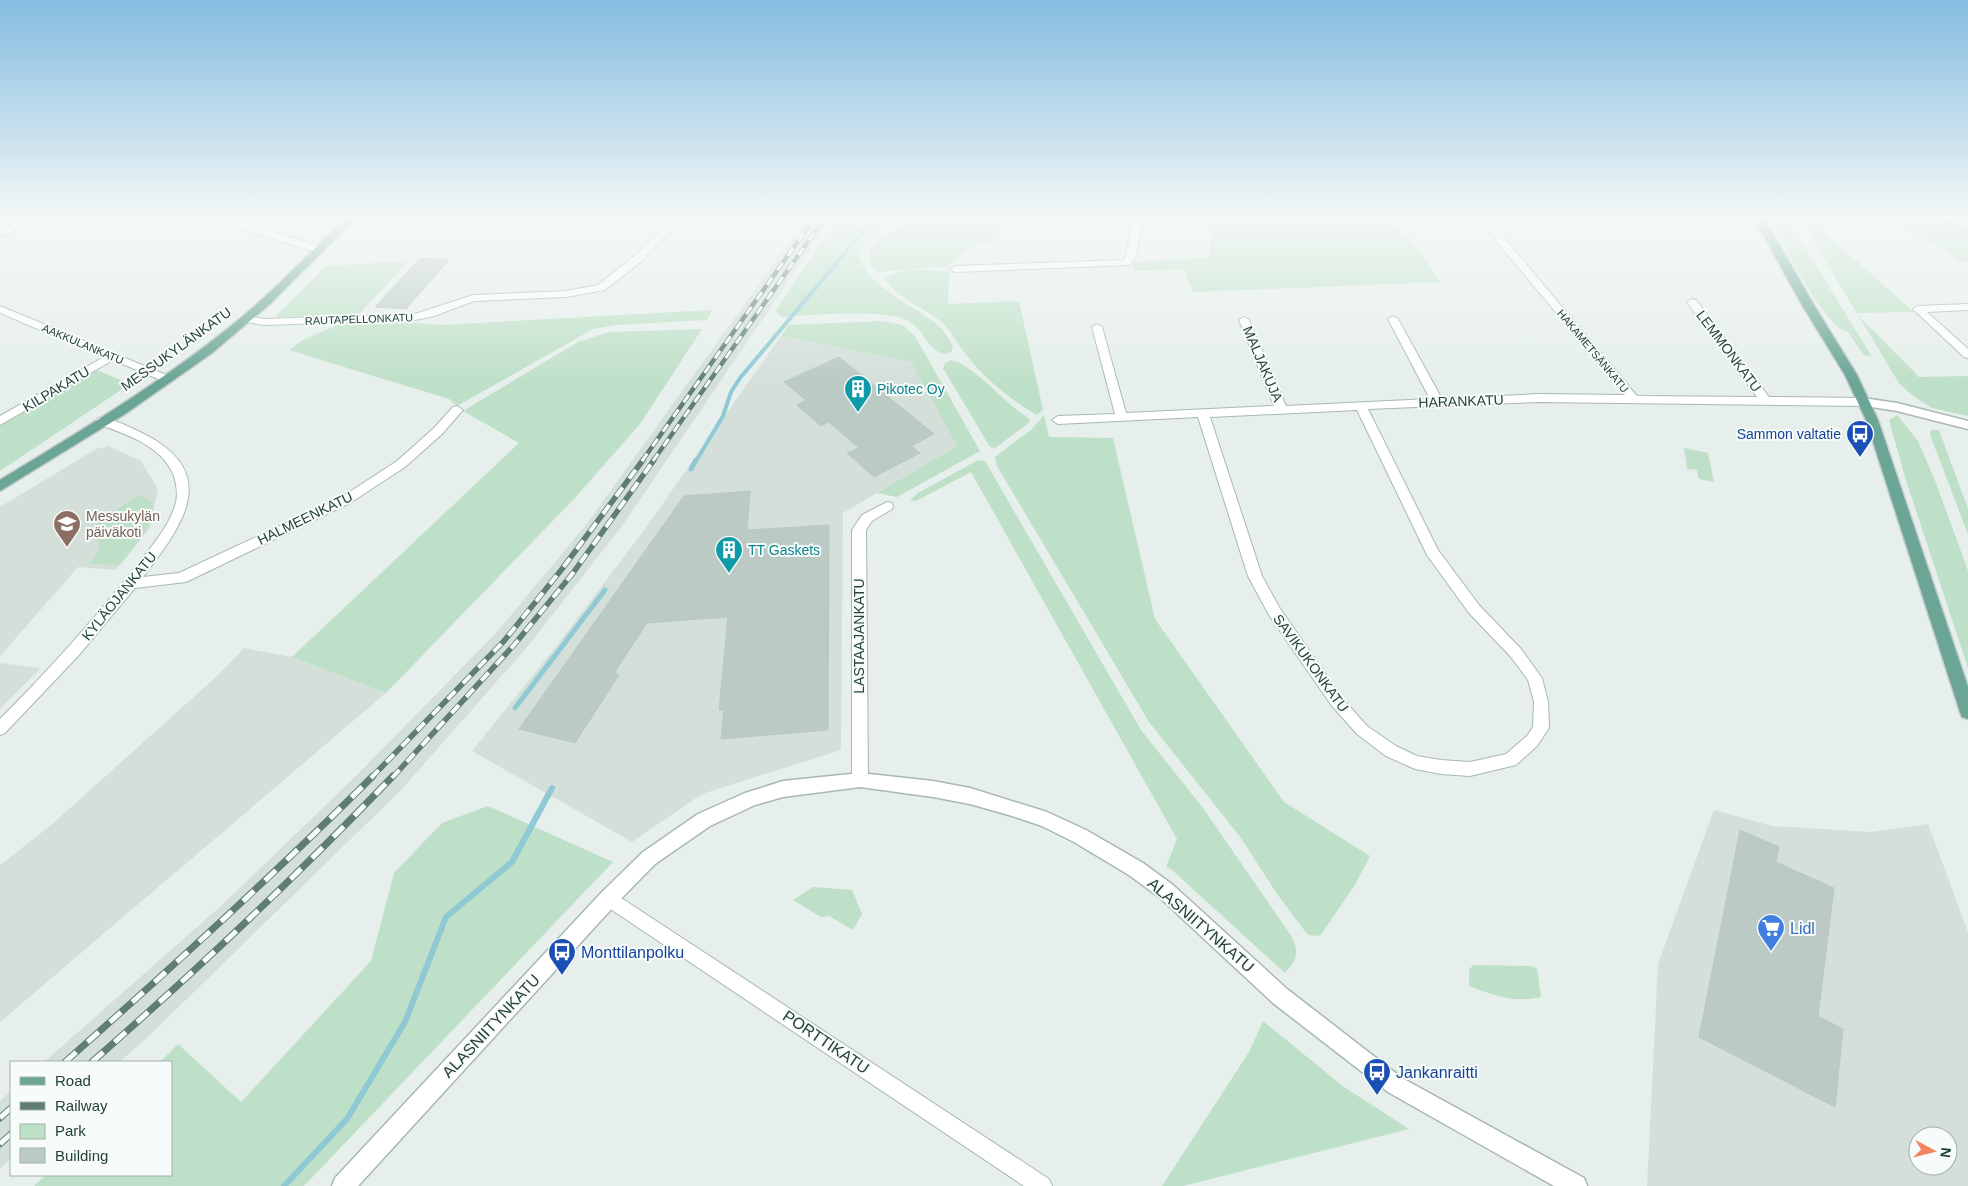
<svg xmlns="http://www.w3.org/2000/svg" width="1968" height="1186" font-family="Helvetica,sans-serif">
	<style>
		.built { fill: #d4dfda; fill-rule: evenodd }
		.green { fill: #bfe0c8 }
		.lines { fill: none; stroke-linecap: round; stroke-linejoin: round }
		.stream-far2 { stroke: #8ec9d4; stroke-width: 4 }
		.stream-far1 { stroke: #8ec9d4; stroke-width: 5 }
		.stream { stroke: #8ec9d4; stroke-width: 6 }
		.building { fill: #bbcac4; stroke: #b8c9c2 }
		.minor-casing { stroke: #a8b8b2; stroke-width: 2 }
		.tertiary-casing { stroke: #a8b8b2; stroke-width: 3 }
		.primary-casing { stroke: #c2cac8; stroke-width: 3 }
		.minor { fill: #fff; fill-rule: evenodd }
		.tertiary { fill: #fff; fill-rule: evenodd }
		.primary { fill: #6aa596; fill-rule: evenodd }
		.rail-far2-casing { stroke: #5f7d75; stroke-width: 4.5 }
		.rail-far1-casing { stroke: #5f7d75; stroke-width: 5.5 }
		.rail-casing { stroke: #5f7d75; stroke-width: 7 }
		.rail-far2 { stroke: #f7fbf9; stroke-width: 3; stroke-dasharray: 9; stroke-linecap: butt }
		.rail-far1 { stroke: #f7fbf9; stroke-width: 4; stroke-dasharray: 11; stroke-linecap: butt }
		.rail { stroke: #f7fbf9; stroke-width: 5; stroke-dasharray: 15; stroke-linecap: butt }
		.labels { text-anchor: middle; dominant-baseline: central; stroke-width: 4; stroke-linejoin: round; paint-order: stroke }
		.far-street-label { font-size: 11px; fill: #24423a; stroke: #f7fbf9 }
		.street-label { font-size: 14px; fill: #24423a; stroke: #f7fbf9 }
		.culture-label { font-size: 14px; fill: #0d838f; stroke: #f7fbf9; text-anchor: start }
		.transit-label { font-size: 14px; fill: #164399; stroke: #f7fbf9; text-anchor: end }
		.education-label { font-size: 14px; fill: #785e54; stroke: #f7fbf9; text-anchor: start }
		.near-street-label { font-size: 16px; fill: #24423a; stroke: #f7fbf9 }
		.near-shop-label { font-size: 16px; fill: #366cbe; stroke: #f7fbf9; text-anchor: start }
		.near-transit-label { font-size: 16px; fill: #164399; stroke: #f7fbf9; text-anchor: start }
	</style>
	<rect width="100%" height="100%" fill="#e6efeb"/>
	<!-- built -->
	<g class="built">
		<polygon points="808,216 833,216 622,526 528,646 402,789 152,1033 120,1062 44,1062 222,905 358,774 495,634 586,525"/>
		<polygon points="781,336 911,362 957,446 843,513 841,750 702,794 632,842 472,751 554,649 642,533"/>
		<polygon points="108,446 141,461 158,489 150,528 116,570 78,567 0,656 0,507 96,449"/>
		<polygon points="244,648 292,657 386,693 0,1022 0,865 50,826 216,677"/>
		<polygon points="0,663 41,668 0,709"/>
		<path d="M1714,810L1772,826L1870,832L1928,824L1968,932V1186H1647L1658,964ZM1918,1136H1948V1166H1918Z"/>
		<polygon points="11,1091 11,1159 0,1169 0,1101"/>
	</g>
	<!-- green -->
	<g class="green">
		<path d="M839,216H897C880,224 869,236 858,252C862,283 911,304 934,322C942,328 948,337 953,346L951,352L946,354C927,352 924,328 907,320C883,309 811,315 782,317L775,311Z"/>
		<path d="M930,216H1005L996,243L975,244L949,266L878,272L870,264L869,253C886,227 903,226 930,216Z"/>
		<polygon points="1278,216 1381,216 1410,239 1440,282 1193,292 1184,269 1133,271 1134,261 1209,258 1212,219"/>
		<path d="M1768,216H1786L1872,357L1864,355L1848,332C1823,328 1782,240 1768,216Z"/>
		<polygon points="1798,216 1815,216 1831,238 1914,312 1856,313 1919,377 1968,376 1968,416 1932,408 1912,395 1899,383"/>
		<polygon points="1887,216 1968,216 1968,262 1962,262"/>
		<polygon points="409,261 357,316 278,317 277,315 326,266"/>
		<path d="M930,270L949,272L948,304L1019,301L1043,410L1037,415C1011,401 982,376 964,352C957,343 952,333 944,324C926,308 900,300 885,280C893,268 918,271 930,270Z"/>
		<polygon points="712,310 707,320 616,325 593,329 457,406 449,399 289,350 301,341 337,325 406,322 442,325"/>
		<polygon points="882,321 902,325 915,336 980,451 897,497 877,493 957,446 911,362 781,336 789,325"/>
		<polygon points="702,329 640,424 573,500 386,693 292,657 519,443 463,411 578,342 609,332"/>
		<path d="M951,360C976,366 1004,404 1030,419L1029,423L995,448L990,447L943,368L945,363Z"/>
		<polygon points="97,370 130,384 0,471 0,424"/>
		<polygon points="1044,415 1049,437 1113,438 1155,619 1284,802 1370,856 1355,885 1320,936 1309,935 1304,930 1277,894 1241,838 1149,722 997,466 995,457 1032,429"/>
		<polygon points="1897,415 1918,441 1936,483 1968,571 1968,668 1905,477 1889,420"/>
		<polygon points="1931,430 1939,430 1968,509 1968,534 1930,435"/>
		<polygon points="1684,448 1708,453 1714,482 1699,479 1697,470 1687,469"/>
		<path d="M978,460L985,461L1141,730L1203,808L1292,937C1300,953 1296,961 1285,973L1172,870L1166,867L1177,839L971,472L916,501L910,500L918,493Z"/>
		<path d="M138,495L152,501C156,525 134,547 120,565L89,564L99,550V543L93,536L96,534L88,529Z"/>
		<polygon points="488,806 613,862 304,1186 34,1186 46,1175 171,1175 171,1062 160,1062 178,1044 241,1102 371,961 394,873 442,823"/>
		<polygon points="813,887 852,890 862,914 853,930 829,916 821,917 793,900"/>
		<path d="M1473,965L1531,966L1537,968L1541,997C1513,1003 1496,996 1469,986V970Z"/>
		<polygon points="1263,1021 1344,1087 1409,1129 1183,1186 1162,1186 1249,1052"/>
	</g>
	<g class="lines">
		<!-- stream-far2 -->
		<g class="stream-far2">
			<polyline points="1928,216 1968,230"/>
			<polyline points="696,461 723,416 731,392 740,378 876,216"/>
		</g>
		<!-- stream-far1 -->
		<g class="stream-far1">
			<polyline points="691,469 696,460"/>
			<polyline points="515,708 605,590"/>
		</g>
		<!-- stream -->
		<polyline class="stream" points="284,1186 347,1119 405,1022 446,917 512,862 552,788"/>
	</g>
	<!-- building -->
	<g class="building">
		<polygon points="420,258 449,260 406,309 375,307"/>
		<polygon points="839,357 934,434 911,446 920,453 874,477 847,453 859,448 829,422 821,426 797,405 806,400 784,382"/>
		<polygon points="750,491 747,530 829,525 828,730 721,739 724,710 719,710 728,617 647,623 614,673 619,675 575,743 519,729 684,496"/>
		<polygon points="1740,830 1779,847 1776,862 1834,888 1818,1016 1843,1029 1835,1107 1699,1037"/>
	</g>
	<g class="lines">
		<defs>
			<g id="minor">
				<polygon points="32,216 44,216 0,237 0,230"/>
				<polygon points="204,216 218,216 323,247 325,249 320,252 302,248"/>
				<polygon points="676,216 686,216 639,263 605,290 566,297 474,301 434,316 415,320 264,325 242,321 241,319 246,316 264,319 415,314 473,295 566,291 598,285 631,259"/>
				<polygon points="1134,216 1144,216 1136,256 1130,265 955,272 950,269 955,266 1123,260 1126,256"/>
				<path d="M1467,216H1478L1494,227L1498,216H1508L1502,233L1505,239L1637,396L1757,397L1687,302L1692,299L1696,300L1769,397L1863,398L1869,402L1863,406L1539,402L1368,409L1438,550L1479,605L1521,649L1542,678L1548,702L1549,728L1537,746L1516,765L1470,776L1441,774L1415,769L1386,756L1357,734L1332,706L1269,615L1248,576L1198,417L1058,424L1052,420L1058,416L1115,414L1092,327L1097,324L1102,327L1126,413L1274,406L1239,320L1244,317L1249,320L1286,406L1430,399L1388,319L1393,316L1398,319L1442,399L1539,394L1625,395L1497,242L1493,235ZM1357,410L1427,555L1469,613L1511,657L1528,680L1534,702L1533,727L1527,736L1506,754L1470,762L1441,760L1417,756L1396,746L1367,726L1342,698L1279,607L1262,576L1210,417Z"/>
				<polygon points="1968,304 1968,310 1927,312 1968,349 1968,358 1964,357 1913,309 1918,306"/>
				<polygon points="0,306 171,377 173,379 171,381 163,381 113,360 0,425 0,416 104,357 0,313"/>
				<path d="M457,406L463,410L442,434L405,467L350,503L186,582L135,588L79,655L5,733L0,735V719C47,672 92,622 134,569C149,549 170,527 176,502C178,494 176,483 174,476C162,445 125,434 98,424L96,421L98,418C108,416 134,429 144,434C223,474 181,527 143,577L179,573L342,497L397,461L434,428L453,407Z"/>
				<polygon points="887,502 892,503 893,506 892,509 872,521 866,530 868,780 866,785 860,787 854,785 852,780 852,530 862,515"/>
				<polygon points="609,890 1049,1179 1052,1186 1024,1186 603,904 600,898 603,892"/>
			</g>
			<g id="tertiary">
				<polygon points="1863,398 1897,403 1968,421 1968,429 1897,411 1859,405 1857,402 1859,399"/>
				<polygon points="860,773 933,781 970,788 1047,812 1086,830 1143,863 1173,885 1287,989 1402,1078 1584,1178 1587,1186 1554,1186 1388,1092 1273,1003 1159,897 1129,875 1074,842 1042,826 1009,815 970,804 933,797 860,787 783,797 755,805 710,826 655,864 616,904 358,1186 332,1186 335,1178 602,892 643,852 698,814 745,793 783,781"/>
			</g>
			<g id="primary">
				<path d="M347,216H358L270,304L212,353L125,414L0,491V480C79,432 159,384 231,326C273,292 310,253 347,216Z"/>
				<polygon points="1753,216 1763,216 1814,305 1857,375 1878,420 1968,687 1968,719 1962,717 1960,712 1866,420 1845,375 1802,305"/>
			</g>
		</defs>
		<!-- minor casing -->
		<use href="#minor" class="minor-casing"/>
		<!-- tertiary casing -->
		<use href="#tertiary" class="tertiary-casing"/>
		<!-- primary casing -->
		<use href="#primary" class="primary-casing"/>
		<!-- minor -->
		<use href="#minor" class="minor"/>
		<!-- tertiary -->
		<use href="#tertiary" class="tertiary"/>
		<!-- primary -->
		<use href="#primary" class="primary"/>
		<defs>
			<g id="rail-far2">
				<polyline points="642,461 816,216"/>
				<polyline points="653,461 826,216"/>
			</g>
			<g id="rail-far1">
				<polyline points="371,778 504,641 562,569 643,460"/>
				<polyline points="392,778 514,645 573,573 654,460"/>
			</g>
			<g id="rail">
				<path d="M65,1062C170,969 274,875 373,776"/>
				<path d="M92,1062C197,970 296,877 393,776"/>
				<polyline points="0,1118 11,1108"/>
				<polyline points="0,1144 11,1134"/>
			</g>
		</defs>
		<!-- rail-far2 casing -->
		<use href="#rail-far2" class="rail-far2-casing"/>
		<!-- rail-far1 casing -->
		<use href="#rail-far1" class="rail-far1-casing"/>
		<!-- rail casing -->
		<use href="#rail" class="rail-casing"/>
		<!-- rail-far2 -->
		<use href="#rail-far2" class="rail-far2"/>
		<!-- rail-far1 -->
		<use href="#rail-far1" class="rail-far1"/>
		<!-- rail -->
		<use href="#rail" class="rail"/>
	</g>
	<!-- sky -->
	<linearGradient id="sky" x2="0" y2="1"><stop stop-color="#84bce0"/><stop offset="0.57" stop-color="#f4f8f6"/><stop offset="1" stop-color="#f4f8f6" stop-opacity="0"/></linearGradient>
	<rect width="1968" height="382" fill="url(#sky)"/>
	<!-- icons -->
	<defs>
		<symbol id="building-pin" viewBox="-11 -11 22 30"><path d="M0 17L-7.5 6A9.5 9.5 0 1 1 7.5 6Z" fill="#0f9aa8" stroke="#f7fbf9"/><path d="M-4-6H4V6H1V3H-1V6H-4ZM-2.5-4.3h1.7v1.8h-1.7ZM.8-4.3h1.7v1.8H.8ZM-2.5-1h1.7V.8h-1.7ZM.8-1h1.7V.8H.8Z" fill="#fff"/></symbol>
		<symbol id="bus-pin" viewBox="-11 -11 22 30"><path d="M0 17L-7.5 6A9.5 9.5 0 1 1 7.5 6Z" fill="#1a4fb4" stroke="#f7fbf9"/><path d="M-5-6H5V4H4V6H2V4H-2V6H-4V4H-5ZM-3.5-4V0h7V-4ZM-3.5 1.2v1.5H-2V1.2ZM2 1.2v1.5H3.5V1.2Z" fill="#fff"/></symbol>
		<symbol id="school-pin" viewBox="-11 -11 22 30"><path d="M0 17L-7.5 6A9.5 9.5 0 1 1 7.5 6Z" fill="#8d6e63" stroke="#f7fbf9"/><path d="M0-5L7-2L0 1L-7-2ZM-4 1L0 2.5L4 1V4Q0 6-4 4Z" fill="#fff"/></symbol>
		<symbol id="supermarket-pin" viewBox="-11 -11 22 30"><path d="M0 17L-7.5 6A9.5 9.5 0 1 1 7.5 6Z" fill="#3f7fe0" stroke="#f7fbf9"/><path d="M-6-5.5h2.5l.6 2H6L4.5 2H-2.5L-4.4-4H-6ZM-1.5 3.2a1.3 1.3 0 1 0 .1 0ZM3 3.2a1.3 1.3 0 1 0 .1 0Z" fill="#fff"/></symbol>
	</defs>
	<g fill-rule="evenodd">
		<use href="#building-pin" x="842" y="373" width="32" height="43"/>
		<use href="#bus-pin" x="1844" y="418" width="32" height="43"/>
		<use href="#school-pin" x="51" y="508" width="32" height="43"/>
		<use href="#building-pin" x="713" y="534" width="32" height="43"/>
		<use href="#supermarket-pin" x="1755" y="912" width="32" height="43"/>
		<use href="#bus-pin" x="546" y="936" width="32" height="43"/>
		<use href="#bus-pin" x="1361" y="1056" width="32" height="43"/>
	</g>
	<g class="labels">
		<!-- far-street labels -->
		<g class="far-street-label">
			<text transform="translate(359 319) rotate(-2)">RAUTAPELLONKATU</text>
			<text transform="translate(83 344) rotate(23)">AAKKULANKATU</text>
			<text transform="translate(1593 351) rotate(50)">HAKAMETSÄNKATU</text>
		</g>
		<!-- street labels -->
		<g class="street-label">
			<text transform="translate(176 349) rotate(-36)">MESSUKYLÄNKATU</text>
			<text transform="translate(1729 351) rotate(53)">LEMMONKATU</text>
			<text transform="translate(1263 364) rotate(67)">MALJAKUJA</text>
			<text transform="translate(56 389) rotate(-31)">KILPAKATU</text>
			<text transform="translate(1461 401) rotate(-2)">HARANKATU</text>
			<text transform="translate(305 518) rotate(-26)">HALMEENKATU</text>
			<text transform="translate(119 596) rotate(-51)">KYLÄOJANKATU</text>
			<text transform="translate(859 636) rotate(-90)">LASTAAJANKATU</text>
			<text transform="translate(1311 663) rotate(54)">SAVIKUKONKATU</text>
		</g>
		<!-- culture labels -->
		<g class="culture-label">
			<text x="877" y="389">Pikotec Oy</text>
			<text x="748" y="550">TT Gaskets</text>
		</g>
		<!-- transit labels -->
		<g class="transit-label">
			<text x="1841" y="434">Sammon valtatie</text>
		</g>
		<!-- education labels -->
		<g class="education-label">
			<text x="86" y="516">Messukylän<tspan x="86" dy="16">päiväkoti</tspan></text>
		</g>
		<!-- near-street labels -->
		<g class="near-street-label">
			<text transform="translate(1201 925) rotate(41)">ALASNIITYNKATU</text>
			<text transform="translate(491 1026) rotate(-47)">ALASNIITYNKATU</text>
			<text transform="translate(826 1042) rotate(34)">PORTTIKATU</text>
		</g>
		<!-- near-shop labels -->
		<g class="near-shop-label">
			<text x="1790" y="928">Lidl</text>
		</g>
		<!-- near-transit labels -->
		<g class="near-transit-label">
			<text x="581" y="952">Monttilanpolku</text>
			<text x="1396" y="1072">Jankanraitti</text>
		</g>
	</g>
	<!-- legend -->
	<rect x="10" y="1061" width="162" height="115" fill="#f7fbf9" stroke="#a3b1ad"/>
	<rect x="20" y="1077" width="25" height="8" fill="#6aa596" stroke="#a3b1ad"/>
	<text x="55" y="1086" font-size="15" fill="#24423a">Road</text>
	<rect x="20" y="1102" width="25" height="8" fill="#5f7d75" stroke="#a3b1ad"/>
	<text x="55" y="1111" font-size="15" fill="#24423a">Railway</text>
	<rect x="20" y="1124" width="25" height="15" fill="#bfe0c8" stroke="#a3b1ad"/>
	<text x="55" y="1136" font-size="15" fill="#24423a">Park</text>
	<rect x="20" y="1148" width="25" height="15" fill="#bbcac4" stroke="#a3b1ad"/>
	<text x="55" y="1161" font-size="15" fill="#24423a">Building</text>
	<!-- north arrow -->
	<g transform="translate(1933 1151) rotate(97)"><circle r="24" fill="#f7fbf9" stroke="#a3b1ad"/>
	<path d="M0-4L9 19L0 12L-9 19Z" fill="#f4845f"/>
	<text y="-8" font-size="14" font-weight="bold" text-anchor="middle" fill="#24423a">N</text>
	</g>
</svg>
